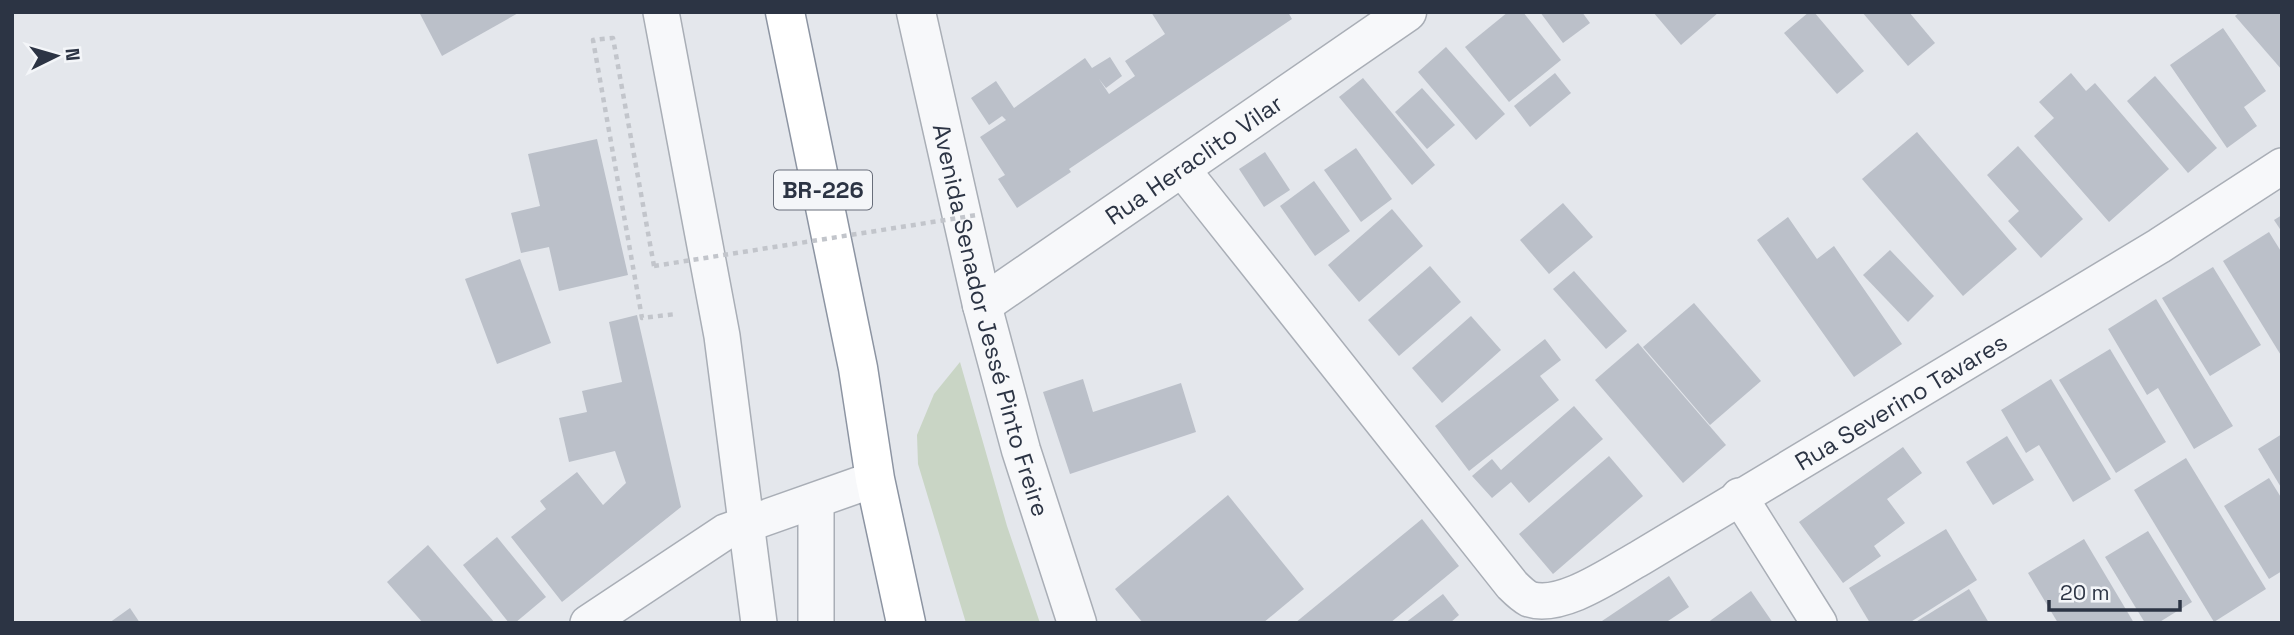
<svg xmlns="http://www.w3.org/2000/svg" width="2294" height="635" font-family="'Space Grotesk',sans-serif">
	<style>
		.green { fill: #c9d5c5 }
		.building { fill: #bbc0c9 }
		.lines { fill: none; stroke-linecap: round; stroke-linejoin: round }
		.minor-casing { stroke: #a9aeb6; stroke-width: 38 }
		.tertiary-casing { stroke: #a9aeb6; stroke-width: 41 }
		.trunk-casing { stroke: #8c94a2; stroke-width: 41 }
		.path { stroke: #c2c5cb; stroke-width: 4.5; stroke-dasharray: 5 5; stroke-linecap: butt }
		.minor { stroke: #f7f8fa; stroke-width: 35 }
		.tertiary { stroke: #f7f8fa; stroke-width: 38 }
		.trunk { stroke: #fff; stroke-width: 38 }
		.path-bridge { stroke: #c2c5cb; stroke-width: 4.5; stroke-dasharray: 5 5; stroke-linecap: butt }
		.labels { text-anchor: middle; dominant-baseline: central; stroke-width: 5; stroke-linejoin: round; paint-order: stroke }
		.shield { fill: #f4f6f9; stroke: #686e7a; stroke-width: 2 }
		.shield-label { font-size: 23px; font-weight: bold; fill: #2c3444 }
		.street-label { font-size: 24px; fill: #2c3444; stroke: #f4f6f9 }
	</style>
	<rect width="100%" height="100%" fill="#e4e7ec"/>
	<!-- green -->
	<polygon class="green" points="960,362 1007,526 1040,623 966,623 918,464 917,435 934,394"/>
	<!-- building -->
	<g class="building">
		<polygon points="419,12 520,12 442,56"/>
		<polygon points="1151,12 1288,12 1292,19 1069,169 1071,172 1017,208 998,179 1005,175 980,137 1006,120 1002,116 989,125 971,98 996,81 1014,108 1085,58 1092,68 1110,57 1122,76 1106,88 1099,79 1109,94 1135,76 1125,61 1165,34"/>
		<polygon points="1508,12 1523,12 1561,60 1509,102 1465,47"/>
		<polygon points="1540,12 1582,12 1590,23 1563,43"/>
		<polygon points="1653,12 1719,12 1681,45"/>
		<polygon points="1809,12 1814,12 1864,71 1837,94 1784,33"/>
		<polygon points="1862,12 1909,12 1935,43 1908,66"/>
		<polygon points="2240,12 2282,12 2282,70 2235,16"/>
		<polygon points="2223,28 2266,91 2244,107 2257,126 2227,148 2170,65"/>
		<polygon points="1446,47 1505,114 1476,140 1418,72"/>
		<polygon points="1555,73 1571,93 1530,127 1514,106"/>
		<polygon points="2071,73 2086,91 2095,83 2169,169 2109,222 2034,136 2054,118 2039,102"/>
		<polygon points="2155,76 2217,148 2188,173 2127,101"/>
		<polygon points="1363,78 1435,165 1412,185 1339,97"/>
		<polygon points="1422,88 1455,125 1427,149 1395,112"/>
		<polygon points="1917,132 2017,249 1963,296 1862,179"/>
		<polygon points="597,139 628,275 559,291 549,247 521,253 511,213 540,206 528,154"/>
		<polygon points="2018,146 2083,219 2041,258 2008,221 2019,211 1987,175"/>
		<polygon points="1356,148 1392,199 1361,222 1324,170"/>
		<polygon points="1265,152 1290,190 1264,207 1239,169"/>
		<polygon points="1314,181 1350,231 1315,256 1280,206"/>
		<polygon points="1563,203 1593,237 1549,274 1520,240"/>
		<polygon points="1392,209 1423,246 1359,302 1328,265"/>
		<polygon points="2282,215 2282,232 2274,220"/>
		<polygon points="1788,217 1817,259 1834,246 1902,344 1854,377 1757,240"/>
		<polygon points="2269,232 2282,253 2282,357 2223,261"/>
		<polygon points="1890,250 1934,296 1908,322 1863,275"/>
		<polygon points="520,259 551,343 497,364 465,279"/>
		<polygon points="1430,266 1461,302 1399,356 1368,320"/>
		<polygon points="2213,267 2261,345 2210,376 2162,298"/>
		<polygon points="1574,271 1627,331 1606,349 1553,289"/>
		<polygon points="2156,299 2233,426 2194,449 2158,388 2147,395 2108,329"/>
		<polygon points="1694,303 1761,381 1710,425 1643,347"/>
		<polygon points="637,315 681,507 562,602 511,537 546,509 540,501 577,472 603,505 626,483 615,451 569,462 559,418 587,412 582,391 622,382 609,322"/>
		<polygon points="1471,316 1501,350 1442,403 1412,368"/>
		<polygon points="1545,339 1561,360 1540,376 1559,400 1469,471 1435,426"/>
		<polygon points="1638,343 1726,445 1683,483 1595,380"/>
		<polygon points="2110,349 2166,442 2116,473 2059,380"/>
		<polygon points="1083,379 1093,412 1181,383 1196,432 1070,474 1043,392"/>
		<polygon points="2051,379 2111,479 2073,502 2039,445 2026,453 2001,410"/>
		<polygon points="1574,406 1603,439 1529,503 1511,482 1492,498 1472,476 1492,459 1501,470"/>
		<polygon points="2282,434 2282,489 2258,449"/>
		<polygon points="2007,436 2034,480 1993,505 1966,462"/>
		<polygon points="1903,447 1922,473 1887,499 1905,523 1874,546 1881,556 1843,583 1799,522"/>
		<polygon points="1609,456 1643,496 1553,574 1519,534"/>
		<polygon points="2186,458 2266,589 2214,622 2134,490"/>
		<polygon points="2269,478 2282,499 2282,571 2269,579 2224,506"/>
		<polygon points="1228,495 1304,589 1263,623 1143,623 1115,589"/>
		<polygon points="1422,519 1459,566 1390,623 1295,623"/>
		<polygon points="1946,529 1977,580 1909,623 1870,623 1849,588"/>
		<polygon points="2148,531 2192,602 2158,623 2145,623 2105,557"/>
		<polygon points="497,537 546,597 515,623 509,623 463,565"/>
		<polygon points="2084,539 2134,623 2058,623 2028,573"/>
		<polygon points="428,545 495,623 423,623 387,582"/>
		<polygon points="1669,576 1689,607 1665,623 1599,623"/>
		<polygon points="1969,589 1989,623 1914,623"/>
		<polygon points="1751,591 1773,623 1707,623"/>
		<polygon points="1443,594 1459,615 1450,623 1405,623"/>
		<polygon points="130,608 140,623 109,623"/>
	</g>
	<g class="lines">
		<defs>
			<g id="minor">
				<polyline points="661,12 722,336 759,623"/>
				<path id="s1" d="M1181,168L1512,585C1517,590 1523,596 1529,599C1561,610 1613,573 1640,558L2159,246L2282,166"/>
				<polyline points="1739,496 1819,623"/>
				<polyline points="816,501 816,623"/>
				<polyline points="588,623 725,532 875,479"/>
			</g>
			<g id="tertiary">
				<path id="s2" d="M916,12L982,305L1021,450L1077,623"/>
				<path id="s3" d="M982,305L1407,12"/>
			</g>
			<polyline id="trunk" points="785,12 858,368 875,479 906,623"/>
		</defs>
		<!-- minor casing -->
		<use href="#minor" class="minor-casing"/>
		<!-- tertiary casing -->
		<use href="#tertiary" class="tertiary-casing"/>
		<!-- trunk casing -->
		<use href="#trunk" class="trunk-casing"/>
		<!-- path -->
		<polyline class="path" points="654,266 613,38 593,40 642,318 676,314"/>
		<!-- minor -->
		<use href="#minor" class="minor"/>
		<!-- tertiary -->
		<use href="#tertiary" class="tertiary"/>
		<!-- trunk -->
		<use href="#trunk" class="trunk"/>
		<!-- path-bridge -->
		<polyline class="path-bridge" points="654,266 977,215"/>
	</g>
	<g class="labels">
		<!-- shield labels -->
		<rect class="shield" x="774" y="170.5" width="98" height="39" rx="5"/>
		<g class="shield-label">
			<text x="823" y="190">BR-226</text>
		</g>
		<!-- street labels -->
		<g class="street-label">
			<text stroke="none"><textPath href="#s3" startOffset="257">Rua Heraclito Vilar</textPath></text>
			<text stroke="none"><textPath href="#s2" startOffset="317">Avenida Senador Jessé Pinto Freire</textPath></text>
			<text stroke="none"><textPath href="#s1" startOffset="980">Rua Severino Tavares</textPath></text>
		</g>
	</g>
	<!-- border -->
	<rect width="2294" height="635" fill="none" stroke="#2c3444" stroke-width="28"/>
	<!-- north arrow -->
	<g transform="translate(56 56) rotate(85)" stroke="#f4f6f9" stroke-width="5" paint-order="stroke">
	<path d="M0-5L12 26L0 18L-12 26Z" fill="#2c3444"/>
	<text y="-10" font-size="19" font-weight="bold" text-anchor="middle" fill="#2c3444">N</text>
	</g>
	<!-- scale -->
	<path d="M2049 600v10h131v-10" fill="none" stroke="#2c3444" stroke-width="3.5"/>
	<text x="2060" y="600" font-size="21" fill="#2c3444" stroke="#f4f6f9" stroke-width="5" paint-order="stroke">20 m</text>
</svg>
